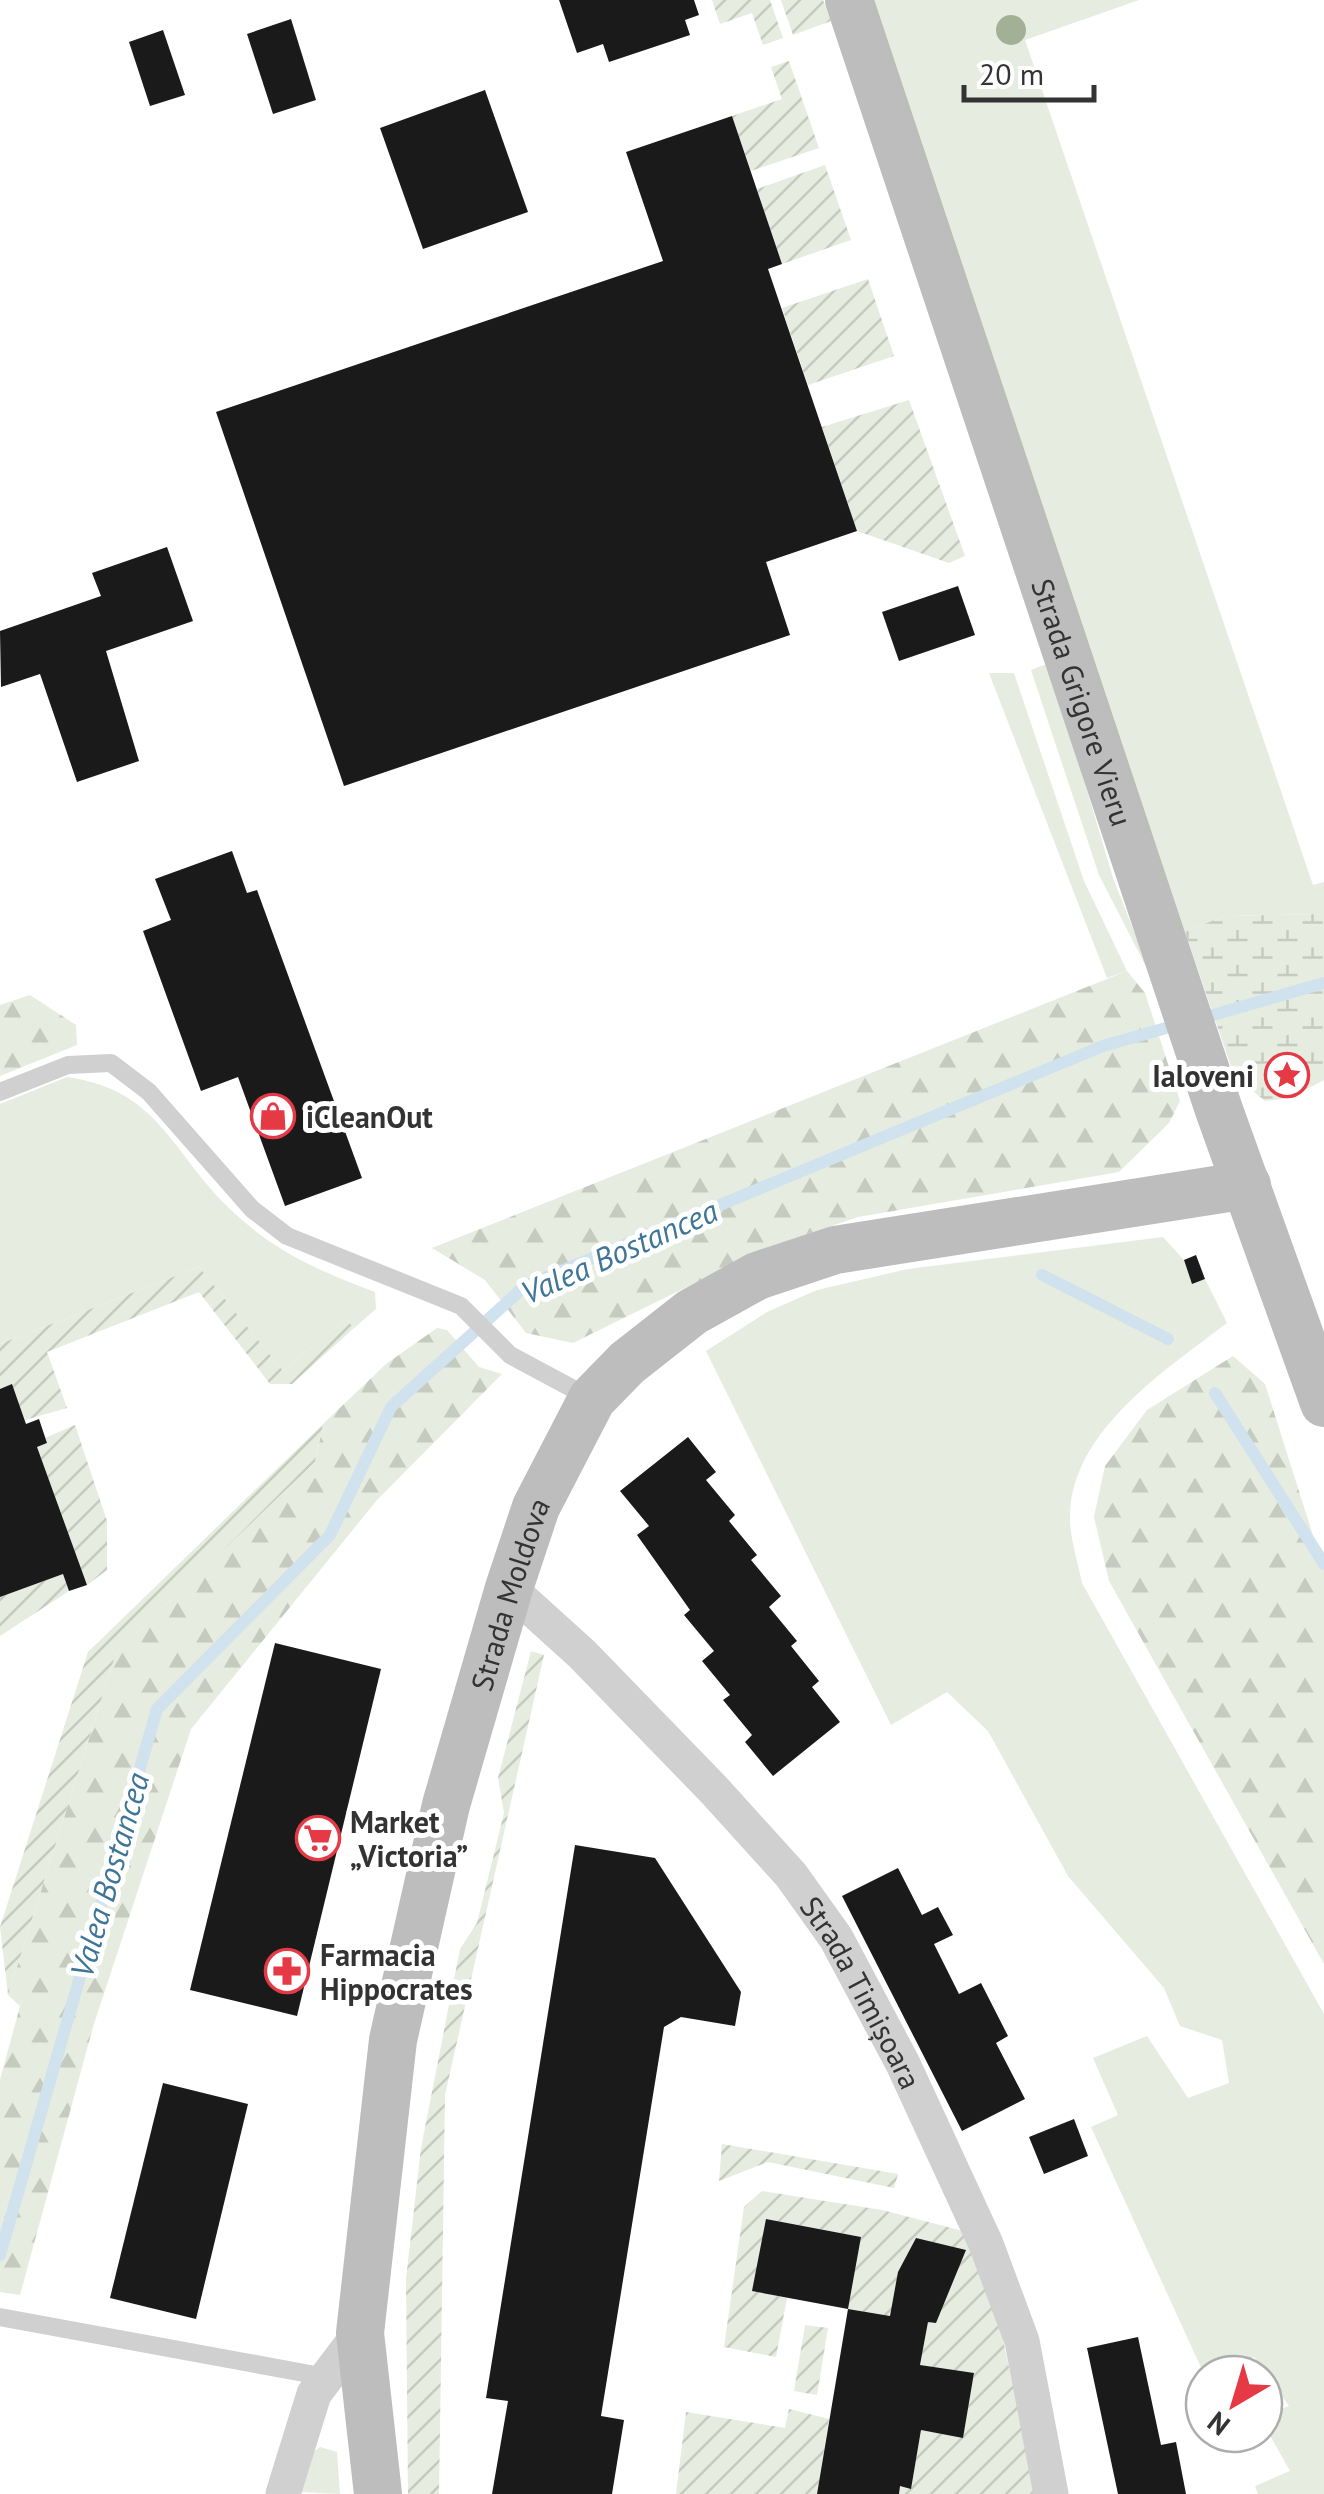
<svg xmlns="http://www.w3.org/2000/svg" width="1324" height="2494" font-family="'PT Sans',sans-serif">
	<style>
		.grass { fill: #e6ecdf }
		.forest { fill: url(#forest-firs) }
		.wetland { fill: url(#wetland-marsh) }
		.garden { fill: url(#garden-furrows) }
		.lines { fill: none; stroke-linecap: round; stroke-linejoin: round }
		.stream { stroke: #cfe2ee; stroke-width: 12 }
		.building { fill: #1a1a1a }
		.lane { stroke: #d0d0d0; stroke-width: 18 }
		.street { stroke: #d0d0d0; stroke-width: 35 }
		.secondary { stroke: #bdbdbd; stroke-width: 48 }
		.tree { fill: #a2b095 }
		.labels { text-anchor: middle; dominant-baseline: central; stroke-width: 10; stroke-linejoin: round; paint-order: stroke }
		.street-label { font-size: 30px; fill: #333; stroke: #fff }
		.poi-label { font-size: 30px; font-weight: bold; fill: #333; stroke: #fff; text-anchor: start }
		.water-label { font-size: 32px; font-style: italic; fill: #3f7597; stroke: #fff }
	</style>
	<defs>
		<pattern id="forest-firs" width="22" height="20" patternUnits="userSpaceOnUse" patternTransform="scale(2.5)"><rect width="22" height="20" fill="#e6ecdf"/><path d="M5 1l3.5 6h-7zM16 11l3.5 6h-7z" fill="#c6cbc0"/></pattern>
		<pattern id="wetland-marsh" width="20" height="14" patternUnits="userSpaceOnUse" patternTransform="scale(2.5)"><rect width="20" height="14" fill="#e6ecdf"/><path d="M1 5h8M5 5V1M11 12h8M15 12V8" fill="none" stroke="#c6cbc0"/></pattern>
		<pattern id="garden-furrows" width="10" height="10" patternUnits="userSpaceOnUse" patternTransform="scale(2.5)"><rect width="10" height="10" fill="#e6ecdf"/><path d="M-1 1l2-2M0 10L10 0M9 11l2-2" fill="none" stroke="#c6cbc0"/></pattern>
	</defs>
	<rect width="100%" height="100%" fill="#fff"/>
	<!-- grass -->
	<g class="grass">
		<polygon points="871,0 1139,0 1025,40 1313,885 1324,882 1324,914 1224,916 1185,932"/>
		<polygon points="1049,663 1113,878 1153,980 1099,875 1031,670"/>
		<polygon points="989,673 1014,673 1084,881 1127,971 1107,978"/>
		<path d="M67,1077C159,1090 171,1152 229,1208C273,1251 319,1271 375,1292L376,1309L354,1328L346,1319L283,1371L199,1267L0,1344V1104Z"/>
		<path d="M1163,1237L1184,1260L1192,1284L1205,1279L1227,1323C1167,1369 1072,1430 1070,1515C1069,1536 1078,1562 1082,1583L1324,2014V2494H1258L1255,2486L1290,2471L1264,2425V2415L1289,2406L1254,2357L1204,2374L1091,2127L1118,2115L1093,2058L1147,2036L1188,2098L1229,2083L1222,2040L1180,2026L1164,1988L1068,1876L988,1731L947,1692L891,1725L706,1351L767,1312L817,1290L908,1269Z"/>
		<polygon points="320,2447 337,2452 340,2494 300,2492 309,2455"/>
	</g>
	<!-- forest -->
	<g class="forest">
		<polygon points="1127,971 1145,993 1180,1101 1169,1123 1119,1172 858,1217 766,1248 573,1343 526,1333 485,1280 432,1248"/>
		<polygon points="30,995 76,1025 77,1045 0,1076 0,1005"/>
		<polygon points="437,1328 447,1330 479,1367 502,1374 377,1500 191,1729 93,2027 20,2295 0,2292 0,2080 20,2006 8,1995 116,1653 315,1462 323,1424 386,1364"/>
		<polygon points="1233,1356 1265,1384 1324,1570 1324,1964 1109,1581 1094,1517 1105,1466 1147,1410"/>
	</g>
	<!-- wetland -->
	<polygon class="wetland" points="1324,914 1324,1080 1290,1098 1265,1101 1234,1075 1185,932 1224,916"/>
	<!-- garden -->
	<g class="garden">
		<polygon points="712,0 770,0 783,38 763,45 752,13 720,24"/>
		<polygon points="781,0 823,0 831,21 793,35"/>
		<polygon points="789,61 819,148 751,171 732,116 782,99 771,67"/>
		<polygon points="825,165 851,240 782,264 757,189"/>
		<polygon points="868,279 894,356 808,385 782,308"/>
		<polygon points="909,400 965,556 949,563 857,531 822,427"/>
		<polygon points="199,1267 283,1371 346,1319 354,1328 292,1384 270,1384 199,1292 47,1352 67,1408 25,1420 12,1385 0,1389 0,1344"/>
		<polygon points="323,1424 315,1462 116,1653 8,1995 0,1927 88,1652"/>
		<polygon points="75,1425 107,1521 107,1570 87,1585 37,1447 47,1443 45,1438"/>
		<polygon points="63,1574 69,1591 0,1636 0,1597"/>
		<polygon points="531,1651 544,1655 445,2095 439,2494 408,2494 406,2279 421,2148 460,1949 477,1923 504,1813 498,1778"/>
		<polygon points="722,2144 898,2174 894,2188 768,2162 719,2181"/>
		<polygon points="762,2191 882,2210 967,2232 995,2302 1036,2494 899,2494 900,2486 911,2488 921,2430 963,2437 974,2374 920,2365 928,2322 965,2250 916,2239 890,2316 848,2309 861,2237 767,2219 753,2291 787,2298 776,2357 724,2347 744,2207"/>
		<polygon points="805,2325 828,2328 817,2395 794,2391"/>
		<polygon points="789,2409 829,2419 817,2494 676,2494 686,2412 785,2428"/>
	</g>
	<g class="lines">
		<!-- stream -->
		<g class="stream">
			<polyline points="1199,1019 1324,983"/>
			<polyline points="1042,1275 1168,1339"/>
			<polyline points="1215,1393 1324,1564"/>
			<polyline points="0,2255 157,1709 330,1535 391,1407 525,1286 1103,1046 1180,1024"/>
		</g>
	</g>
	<!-- building -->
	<g class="building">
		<polygon points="559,0 694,0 699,15 685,20 690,35 609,62 603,44 577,53"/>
		<polygon points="291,19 316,100 273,114 247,34"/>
		<polygon points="163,30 185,95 150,106 129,42"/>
		<polygon points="485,90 528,212 423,249 380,128"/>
		<polygon points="732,116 782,264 768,269 857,531 766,562 790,635 344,786 216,412 663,261 626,152"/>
		<polygon points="167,547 193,621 106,651 139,761 77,782 40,674 1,687 0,631 101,596 92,573"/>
		<polygon points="958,586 975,635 899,661 882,612"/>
		<polygon points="232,851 247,893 257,890 362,1178 285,1206 238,1077 201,1091 143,931 171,920 155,879"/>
		<polygon points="1302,1065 1305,1078 1272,1085 1269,1071"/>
		<polygon points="1196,1255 1205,1279 1192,1284 1184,1260"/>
		<polygon points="12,1384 26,1424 39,1419 47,1443 37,1447 87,1585 69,1591 63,1574 0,1597 0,1389"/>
		<polygon points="688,1437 716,1472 706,1480 735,1515 729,1521 757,1555 751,1560 781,1596 769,1607 797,1641 791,1646 819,1681 812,1687 840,1722 773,1776 745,1742 752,1735 723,1700 730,1695 702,1661 714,1651 684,1615 690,1610 637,1535 649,1526 620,1491"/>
		<polygon points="275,1643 381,1669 297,2016 190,1990"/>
		<polygon points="575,1845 655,1858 741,1992 735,2026 681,2017 664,2027 601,2416 624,2420 612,2494 492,2494 508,2401 486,2398"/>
		<polygon points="898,1868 922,1915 938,1907 953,1935 934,1944 959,1994 981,1983 1008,2036 996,2043 1025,2099 962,2131 842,1896"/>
		<polygon points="163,2083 248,2104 196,2319 110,2298"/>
		<polygon points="1074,2119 1088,2156 1044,2174 1029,2137"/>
		<polygon points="766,2219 861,2237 848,2309 890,2316 898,2272 916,2238 966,2250 936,2323 928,2322 920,2365 974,2373 963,2438 921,2430 911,2489 900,2486 899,2494 817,2494 848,2309 752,2291"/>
		<polygon points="1138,2337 1161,2445 1176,2442 1186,2494 1118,2494 1087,2348"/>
	</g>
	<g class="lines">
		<!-- lane -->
		<g class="lane">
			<polyline points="0,1092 68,1065 111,1063 149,1092 252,1209 287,1236 461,1306 510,1355 592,1399"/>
			<polyline points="0,2317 326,2377"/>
		</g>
		<!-- street -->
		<g class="street">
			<path id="s1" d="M509,1588L582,1654L714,1790L791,1875L836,1938L903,2064L986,2244L1022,2341L1051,2494"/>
			<polyline points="283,2494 314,2394 360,2333"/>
		</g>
		<!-- secondary -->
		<g class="secondary">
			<path id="s2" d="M849,0L1219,1110L1324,1403"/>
			<path id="s3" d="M378,2494L360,2333L393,2040L446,1805L509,1588L536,1507L592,1399L627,1363L692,1312L757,1276L835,1250L1247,1185"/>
		</g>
	</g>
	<!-- trees -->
	<circle class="tree" cx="1011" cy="30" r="15"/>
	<!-- icons -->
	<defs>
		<symbol id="sight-ring" viewBox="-11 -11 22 22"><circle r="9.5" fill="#fff" stroke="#e63946" stroke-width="1.5"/><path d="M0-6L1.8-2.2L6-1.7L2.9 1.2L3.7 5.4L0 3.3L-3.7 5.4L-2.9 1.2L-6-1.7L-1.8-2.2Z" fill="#e63946"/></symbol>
		<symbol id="shop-ring" viewBox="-11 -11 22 22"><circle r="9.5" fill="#fff" stroke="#e63946" stroke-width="1.5"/><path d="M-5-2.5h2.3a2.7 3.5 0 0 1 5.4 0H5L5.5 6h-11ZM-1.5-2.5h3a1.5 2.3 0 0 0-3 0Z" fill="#e63946"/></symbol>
		<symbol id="supermarket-ring" viewBox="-11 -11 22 22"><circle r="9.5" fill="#fff" stroke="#e63946" stroke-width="1.5"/><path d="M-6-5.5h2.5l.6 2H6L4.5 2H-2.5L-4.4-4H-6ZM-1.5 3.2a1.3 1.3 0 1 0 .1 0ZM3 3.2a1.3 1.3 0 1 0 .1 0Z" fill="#e63946"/></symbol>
		<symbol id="pharmacy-ring" viewBox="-11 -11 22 22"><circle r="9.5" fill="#fff" stroke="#e63946" stroke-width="1.5"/><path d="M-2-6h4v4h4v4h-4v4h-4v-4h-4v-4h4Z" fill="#e63946"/></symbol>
	</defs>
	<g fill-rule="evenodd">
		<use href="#sight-ring" x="1262" y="1050" width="50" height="50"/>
		<use href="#shop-ring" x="248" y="1091" width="50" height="50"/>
		<use href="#supermarket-ring" x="293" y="1813" width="50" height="50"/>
		<use href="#pharmacy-ring" x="262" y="1946" width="50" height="50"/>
	</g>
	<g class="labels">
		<!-- street labels -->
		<g class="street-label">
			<text stroke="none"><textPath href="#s2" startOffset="740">Strada Grigore Vieru</textPath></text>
			<text stroke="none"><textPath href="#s3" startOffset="918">Strada Moldova</textPath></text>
			<text stroke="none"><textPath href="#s1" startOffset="540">Strada Timișoara</textPath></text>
		</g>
		<!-- poi labels -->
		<g class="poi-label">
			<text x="1254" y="1075" text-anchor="end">Ialoveni</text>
			<text x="306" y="1116">iCleanOut</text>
			<text x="350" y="1821">Market<tspan x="350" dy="34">„Victoria”</tspan></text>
			<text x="320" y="1954">Farmacia<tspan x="320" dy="34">Hippocrates</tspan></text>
		</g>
		<!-- water labels -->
		<g class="water-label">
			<text transform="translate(619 1251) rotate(-24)">Valea Bostancea</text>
			<text transform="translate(109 1875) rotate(-74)">Valea Bostancea</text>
		</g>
	</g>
	<!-- north arrow -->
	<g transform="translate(1234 2404) rotate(218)"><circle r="48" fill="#ffffff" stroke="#adadad" stroke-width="2.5"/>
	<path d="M0-8L18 38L0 25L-18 38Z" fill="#e63946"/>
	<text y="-15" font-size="28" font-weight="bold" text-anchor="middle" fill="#333333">N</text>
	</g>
	<!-- scale -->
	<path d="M964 85v15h130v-15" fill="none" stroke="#333333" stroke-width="5"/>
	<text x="979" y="85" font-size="30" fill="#333333" stroke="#ffffff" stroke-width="8" paint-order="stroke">20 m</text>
</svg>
